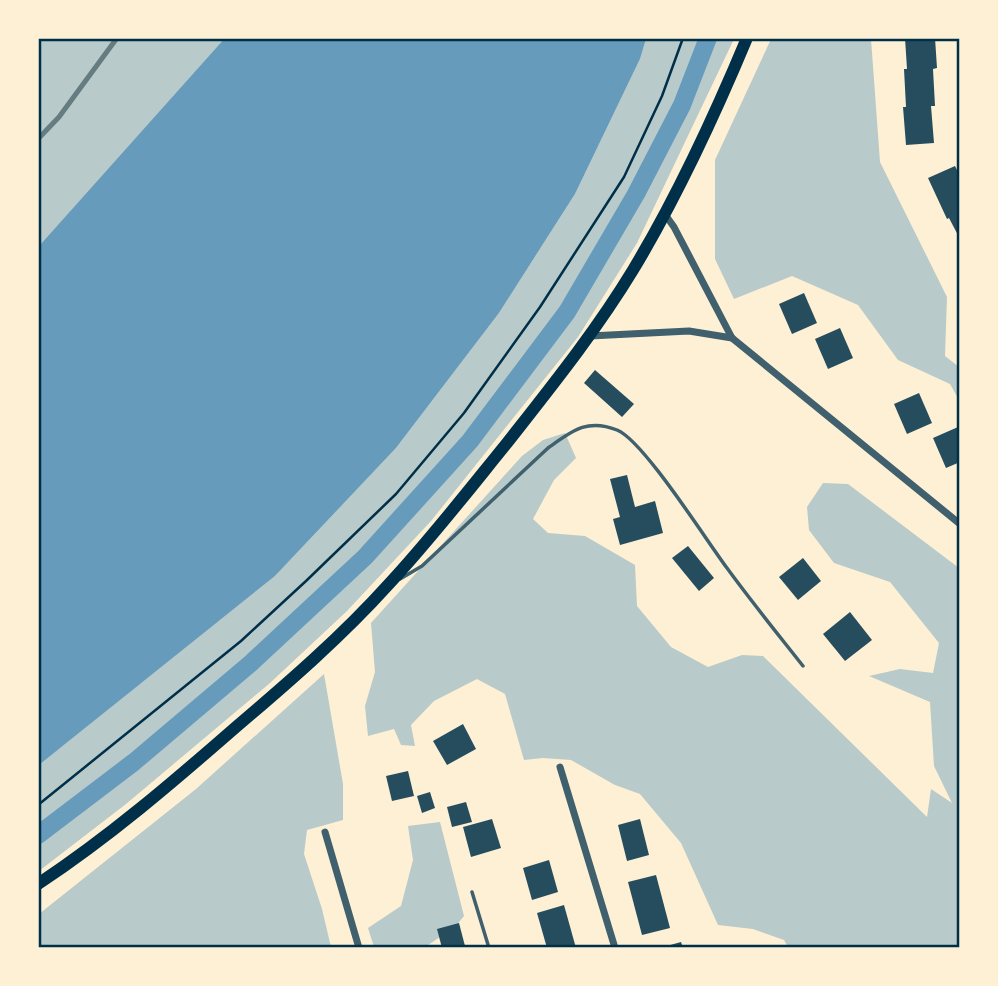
<svg xmlns="http://www.w3.org/2000/svg" width="998" height="986" font-family="'Varela Round',sans-serif">
	<style>
		.green { fill: #b9caca }
		.water { fill: #669bbc }
		.lines { fill: none; stroke-linecap: round; stroke-linejoin: round }
		.canal { stroke: #669bbc; stroke-width: 18 }
		.building { fill: #264d5e }
		.path { stroke: #003049; stroke-width: 2.5 }
		.service { stroke: #3f606c; stroke-width: 3.5 }
		.minor { stroke: #3f606c; stroke-width: 7 }
		.trunk { stroke: #003049; stroke-width: 12 }
		.rail { stroke: #657d81; stroke-width: 5 }
		.neatline { fill: none; stroke: #003049; stroke-width: 2.5 }
	</style>
	<rect width="100%" height="100%" fill="#fdf0d5"/>
	<!-- green -->
	<g class="green">
		<polygon points="38,39 224,39 39,246 38,246"/>
		<polygon points="646,39 734,39 637,243 578,337 431,521 347,611 270,683 126,804 39,871 39,765 275,576 396,448 499,313 575,194 640,59"/>
		<polygon points="771,39 871,39 880,162 947,297 945,356 959,367 959,400 950,384 898,360 858,305 792,276 734,299 715,259 715,160"/>
		<polygon points="565,433 576,458 554,480 533,519 548,533 585,536 635,565 637,606 671,647 708,667 742,655 763,656 927,817 931,789 952,803 934,766 930,702 869,676 900,669 933,673 939,643 890,582 834,563 809,530 807,507 823,483 848,484 959,568 959,947 788,947 784,940 753,929 718,925 681,843 640,794 615,785 571,760 543,758 524,760 505,694 477,679 434,701 411,725 415,746 401,745 394,729 368,736 365,706 375,672 371,623 522,456 543,440"/>
		<polygon points="324,674 343,784 343,820 307,830 304,854 322,909 331,947 39,947 39,914 196,789"/>
		<polygon points="440,822 464,916 455,927 425,947 374,947 368,928 401,906 413,860 408,826"/>
	</g>
	<!-- water -->
	<polygon class="water" points="224,39 646,39 640,59 575,194 499,313 396,448 275,576 39,765 39,246"/>
	<g class="lines">
		<!-- canal -->
		<polyline class="canal" points="38,835 134,762 251,663 365,557 470,441 567,312 636,194 682,105 708,38"/>
	</g>
	<!-- building -->
	<g class="building">
		<polygon points="905,38 935,38 937,68 933,69 935,106 931,106 934,143 906,145 903,107 906,107 904,69 907,69"/>
		<polygon points="955,166 960,176 960,239 949,218 947,219 928,178"/>
		<polygon points="804,293 817,323 792,334 779,304"/>
		<polygon points="840,328 853,358 828,369 815,339"/>
		<polygon points="595,370 634,404 622,417 584,383"/>
		<polygon points="919,393 932,423 907,434 894,404"/>
		<polygon points="958,427 960,462 946,468 933,438"/>
		<polygon points="627,475 635,507 655,501 663,533 620,545 613,519 620,517 610,479"/>
		<polygon points="688,546 714,578 699,591 672,558"/>
		<polygon points="803,558 821,581 798,600 779,577"/>
		<polygon points="850,612 872,640 845,661 823,634"/>
		<polygon points="463,724 476,749 447,765 433,741"/>
		<polygon points="408,771 414,796 392,801 386,776"/>
		<polygon points="430,792 435,808 422,813 417,796"/>
		<polygon points="466,802 472,822 452,827 447,807"/>
		<polygon points="492,819 501,848 471,857 463,827"/>
		<polygon points="640,819 649,855 627,861 618,825"/>
		<polygon points="549,860 558,892 532,900 523,868"/>
		<polygon points="656,875 670,928 642,935 628,882"/>
		<polygon points="564,905 576,948 547,948 537,913"/>
		<polygon points="459,923 465,946 442,948 437,929"/>
		<polygon points="681,942 683,948 664,948 663,947"/>
	</g>
	<g class="lines">
		<!-- path -->
		<polyline class="path" points="38,805 241,641 306,581 396,494 464,413 540,307 624,177 662,96 683,38"/>
		<!-- service -->
		<g class="service">
			<path d="M400,579L422,566L548,448C572,431 587,418 617,430C643,440 706,540 727,568C751,601 777,633 803,666"/>
			<polyline points="472,892 489,948"/>
		</g>
		<!-- minor -->
		<g class="minor">
			<polyline points="664,213 674,227 732,338 960,524"/>
			<polyline points="590,336 689,331 732,338"/>
			<polyline points="560,767 615,948"/>
			<polyline points="325,832 359,948"/>
		</g>
		<!-- trunk -->
		<path class="trunk" d="M38,884C109,837 173,782 236,727C289,682 342,636 388,585C430,540 468,491 507,443C551,387 596,331 633,270C677,197 714,117 747,38"/>
		<!-- rail -->
		<polyline class="rail" points="38,139 59,117 117,38"/>
	</g>
	<!-- border -->
	<rect width="998" height="986" fill="none" stroke="#fdf0d5" stroke-width="80"/>
	<rect x="40" y="40" width="918" height="906" class="neatline"/>
</svg>
